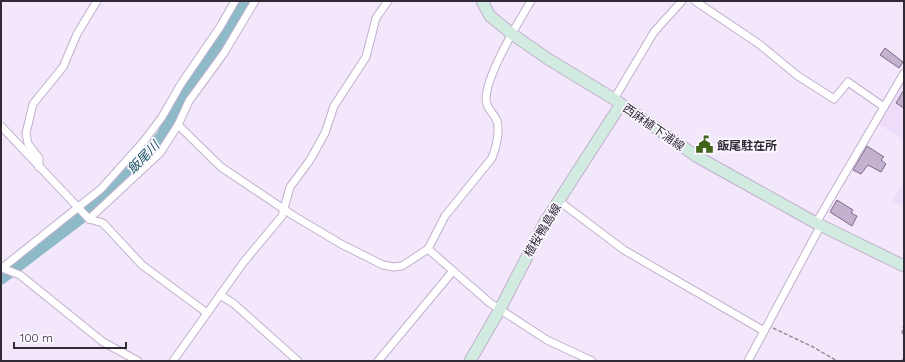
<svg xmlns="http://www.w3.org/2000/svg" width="905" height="362" font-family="Quicksand,'Noto Sans JP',sans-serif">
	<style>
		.built { fill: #eedcfb }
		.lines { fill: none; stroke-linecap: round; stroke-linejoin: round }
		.river { stroke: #8ebac7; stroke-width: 13 }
		.building { fill: #c3b1cf; stroke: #7b6a86 }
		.street-casing { stroke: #c1afcd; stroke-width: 9 }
		.secondary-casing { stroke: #c1afcd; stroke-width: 13 }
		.path { stroke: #968d9d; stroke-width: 1.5; stroke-dasharray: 4 2; stroke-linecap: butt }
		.street { stroke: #fff; stroke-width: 7 }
		.secondary { stroke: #d2ebe1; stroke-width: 11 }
		.labels { text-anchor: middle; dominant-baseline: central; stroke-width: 3.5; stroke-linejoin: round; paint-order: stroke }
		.street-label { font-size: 12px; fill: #322b37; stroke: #fcf8ff }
		.poi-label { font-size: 12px; font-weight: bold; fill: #322b37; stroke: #fcf8ff; text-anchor: start }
		.water-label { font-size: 13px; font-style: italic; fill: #1d5867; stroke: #fcf8ff }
	</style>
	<rect width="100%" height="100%" fill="#f3e8fb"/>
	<!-- built -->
	<g class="built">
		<polygon points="904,79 904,140 876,123"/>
		<polygon points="904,182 904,208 892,200"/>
	</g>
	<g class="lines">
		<!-- river -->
		<polyline class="river" points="1,278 93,208 162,137 180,103 245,1"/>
	</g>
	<!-- building -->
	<g class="building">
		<polygon points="885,48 903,62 899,68 880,55"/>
		<polygon points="904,90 904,108 896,103"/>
		<polygon points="867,146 884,157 881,160 886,164 881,172 868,165 861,174 853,170"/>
		<polygon points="837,200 853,210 851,213 857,216 852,226 830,212"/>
	</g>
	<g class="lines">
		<defs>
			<g id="street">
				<polyline points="695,1 759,44 798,76 834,99 848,82 884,107"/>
				<polyline points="614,99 654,32 682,1"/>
				<path d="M178,125L221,167L294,216L341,244L383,265L394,267L402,266L428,249L445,216L492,158C496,148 500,132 497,121C494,113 486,109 486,99C486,75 518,23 531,1"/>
				<polyline points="1,126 89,219 103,223 142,265 207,313"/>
				<polyline points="39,167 39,158 28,144 26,133 33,104 63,67 77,34 97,1"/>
				<polyline points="559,201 624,250 764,331"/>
				<polyline points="89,219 160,153 178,125 189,101 224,53 255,1"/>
				<polyline points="816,223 904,73"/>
				<polyline points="428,249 490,303 547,340 592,361"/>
				<polyline points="2,268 20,275 103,342 138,361"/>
				<polyline points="1,269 101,189 144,141 162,117 181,84 220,27 235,1"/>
				<polyline points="220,295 233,303 298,361"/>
				<polyline points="173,361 243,263 282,216 290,187 310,160 325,133 334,106 366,57 376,18 388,1"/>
				<polyline points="378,361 453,271"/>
				<polyline points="748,361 821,225"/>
			</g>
			<g id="secondary">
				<polyline points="482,1 490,16 512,34 548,59 614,99 696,156 816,223 904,266"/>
				<polyline points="470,361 500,309 545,222 621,104"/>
			</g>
		</defs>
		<!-- street casing -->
		<use href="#street" class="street-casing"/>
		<!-- secondary casing -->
		<use href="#secondary" class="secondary-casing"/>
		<!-- path -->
		<g class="path">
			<polyline points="904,324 902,333 904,334"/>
			<polyline points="773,328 813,347 837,361"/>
			<polyline points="902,361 904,358"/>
		</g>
		<!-- street -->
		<use href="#street" class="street"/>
		<!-- secondary -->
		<use href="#secondary" class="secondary"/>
	</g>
	<!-- icons -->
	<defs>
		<symbol id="civic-bare" viewBox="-9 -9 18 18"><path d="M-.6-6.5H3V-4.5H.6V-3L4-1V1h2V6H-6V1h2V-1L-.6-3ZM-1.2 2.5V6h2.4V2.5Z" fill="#42641b" stroke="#fcf8ff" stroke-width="2.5" paint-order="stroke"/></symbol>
	</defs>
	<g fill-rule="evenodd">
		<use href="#civic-bare" x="692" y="132" width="25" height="25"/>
	</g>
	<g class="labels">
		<!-- street labels -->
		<g class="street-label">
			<text transform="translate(654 127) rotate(35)">西麻植下浦線</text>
			<text transform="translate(542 230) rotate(-59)">植桜鴨島線</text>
		</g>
		<!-- poi labels -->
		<g class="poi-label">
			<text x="717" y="145">飯尾駐在所</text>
		</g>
		<!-- water labels -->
		<g class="water-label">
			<text transform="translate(143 157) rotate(-46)">飯尾川</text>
		</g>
	</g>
	<!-- border -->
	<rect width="905" height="362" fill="none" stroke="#322b37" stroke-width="4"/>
	<!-- scale -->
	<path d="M14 342v6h112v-6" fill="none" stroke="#322b37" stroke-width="2"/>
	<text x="20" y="342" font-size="12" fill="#322b37" stroke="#fcf8ff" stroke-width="3" paint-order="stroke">100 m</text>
</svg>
